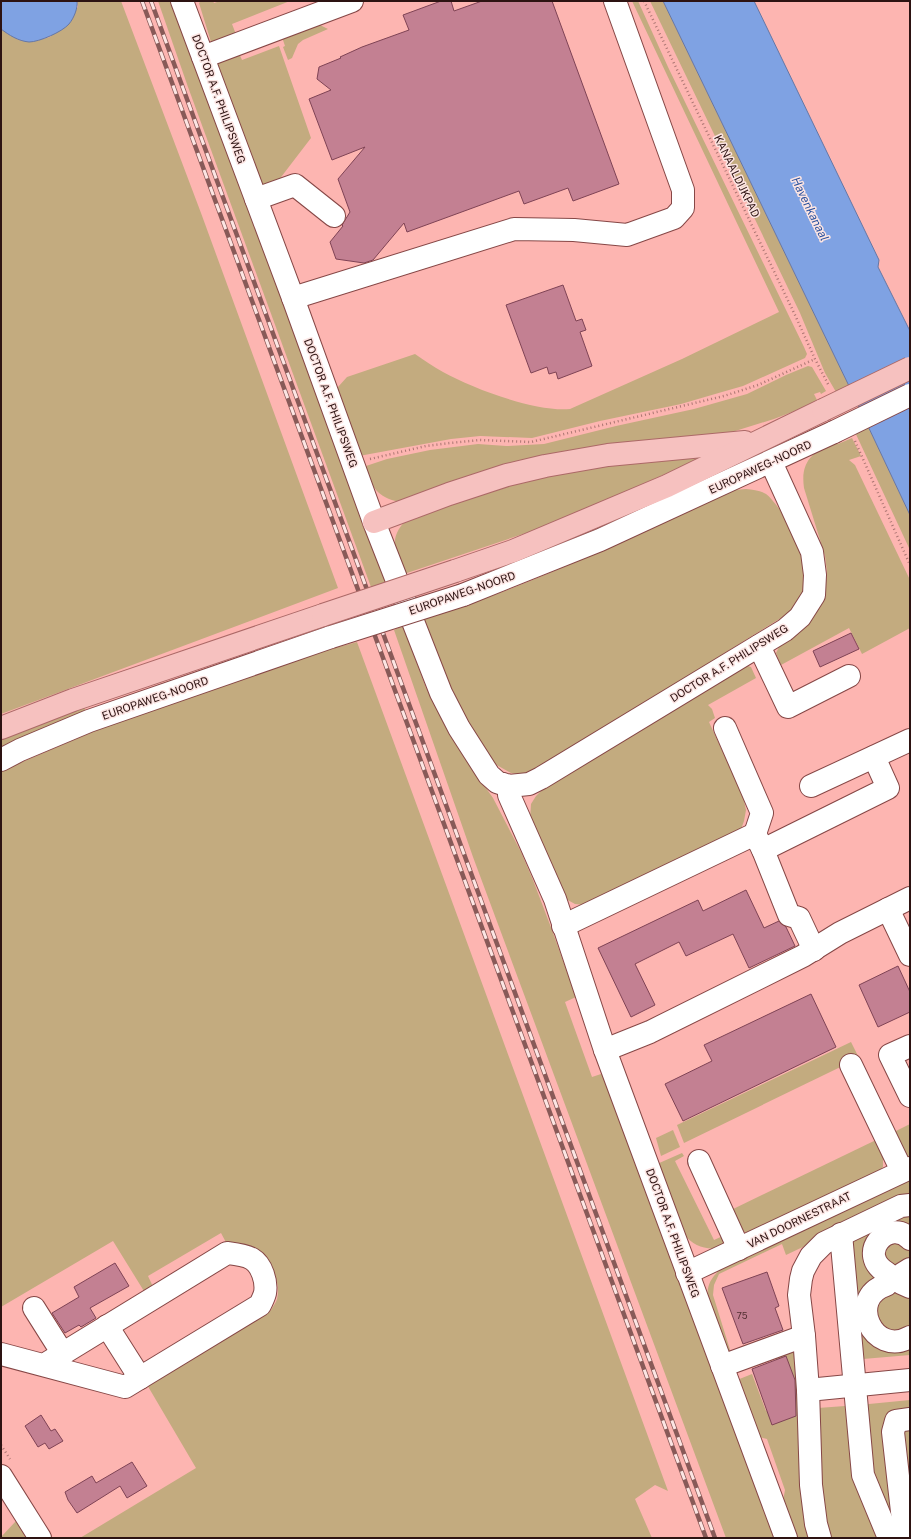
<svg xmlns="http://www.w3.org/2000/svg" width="911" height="1539" font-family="'Public Sans',sans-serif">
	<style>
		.green { fill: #c3ab7f }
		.water { fill: #7fa2e3; stroke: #6677a4 }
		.building { fill: #c38092; stroke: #7f4355 }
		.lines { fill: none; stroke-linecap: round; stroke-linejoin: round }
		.minor-casing { stroke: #864746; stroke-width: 24 }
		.major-casing { stroke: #ac6967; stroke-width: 24 }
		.path { stroke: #ac7673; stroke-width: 2.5; stroke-dasharray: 1 3; stroke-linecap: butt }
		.minor { stroke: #fff; stroke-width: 22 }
		.major { stroke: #f6c1bf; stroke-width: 22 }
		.rail-casing { stroke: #885a58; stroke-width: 4.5 }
		.rail { stroke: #fce5e3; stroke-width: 3; stroke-dasharray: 9; stroke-linecap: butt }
		.minor-bridge-casing { stroke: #864746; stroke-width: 24; stroke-linecap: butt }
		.major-bridge-casing { stroke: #ac6967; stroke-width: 24; stroke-linecap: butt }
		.minor-bridge { stroke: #fff; stroke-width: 22 }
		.major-bridge { stroke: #f6c1bf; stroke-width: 22 }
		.labels { text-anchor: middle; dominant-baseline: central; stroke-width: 3; stroke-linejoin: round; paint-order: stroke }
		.number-label { font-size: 9px; fill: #522e32 }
		.street-label { font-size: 11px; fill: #2d1312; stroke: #fce5e3 }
		.water-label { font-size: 12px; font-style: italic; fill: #28509d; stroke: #fce5e3 }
	</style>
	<rect width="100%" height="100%" fill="#fdb5b1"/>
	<!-- green -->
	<g class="green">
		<polygon points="77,1 121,1 201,213 338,588 1,714 1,29 10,35 19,40 30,42 50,37 78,7"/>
		<polygon points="158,1 173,1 389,581 371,587 188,87"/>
		<polygon points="201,1 213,1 214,3 220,1 290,1 232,24 237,37 218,42 211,42 199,3"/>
		<path d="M632,1H638L668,67L804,347L807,354L805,358L743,386L722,392L681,404L600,421L532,438L480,436L451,439L359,456L337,395L338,387L347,377L415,354C424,360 434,367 443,372C474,389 535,412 570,409L682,359L779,312Z"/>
		<polygon points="650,1 663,1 849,386 836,392 825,373 800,313"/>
		<polygon points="318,24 328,29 303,40 298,44 292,58 288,60 283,47 285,46 281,34"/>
		<polygon points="279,46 311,138 275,185 270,186 261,185 217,65 220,56 238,51 242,60"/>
		<path d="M808,366L812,367L826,391L821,394L820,392L814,394L818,402L774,419L732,432L400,502C376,497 373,487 363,467L387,459L430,450L478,444L506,446L544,444L616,426L694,409L747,394L786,375Z"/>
		<polygon points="867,424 910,515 910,550 854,430"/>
		<path d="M852,438L861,456L849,460L855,465L910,580V628L862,654L849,628L781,665L776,653L780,645L825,590L827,572L825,556L804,488C800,460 814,451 837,441L838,444Z"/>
		<path d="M704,457L547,526L404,574C394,545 387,538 412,514L565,468Z"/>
		<path d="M746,489C753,490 760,490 766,494C775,500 801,539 804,550C806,555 805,585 804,590C802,598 794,606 789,613L532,773L522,775L511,773L493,763L452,695L422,620C530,586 633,537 735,490Z"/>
		<polygon points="403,626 426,688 446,727 458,748 493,798 521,852 533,880 552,930 576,997 565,1002 592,1077 604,1073 774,1538 726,1538 473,857 394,630"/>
		<path d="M357,642L668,1491L655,1485L635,1499L652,1538H80L196,1468L146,1383L271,1310C273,1306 276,1303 277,1299C282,1279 266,1248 245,1245C240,1244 234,1246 229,1248L221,1233L148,1276L155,1291L147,1296L113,1241L1,1307V771L111,724L324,651Z"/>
		<polygon points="748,666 751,667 756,678 708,705 712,709 715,718 709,722 743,796 746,810 744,821 740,832 585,905 575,904 564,898 530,820 531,804 536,796 543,789 743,667"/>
		<polygon points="84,706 86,712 1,749 1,738"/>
		<polygon points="851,1042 859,1058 684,1143 677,1125"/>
		<polygon points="910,1124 910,1157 908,1158 901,1154 892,1133"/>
		<polygon points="673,1130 680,1147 661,1156 656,1138"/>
		<polygon points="876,1140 883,1154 883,1167 879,1171 748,1233 739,1230 729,1211"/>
		<path d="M682,1153L684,1156L675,1161L714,1240L725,1235L726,1238L723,1247C708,1251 694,1247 684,1234L657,1164Z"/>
		<path d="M910,1177V1196L786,1255L782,1244L719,1274L714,1285L713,1295L731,1353L728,1354C724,1343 719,1333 715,1322C705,1297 702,1282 726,1265Z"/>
		<polygon points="910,1213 910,1231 888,1227 881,1276 858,1302 852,1241"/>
		<polygon points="889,1239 910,1247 910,1261 892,1270 881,1247"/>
		<polygon points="890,1288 910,1293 910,1330 879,1330 873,1302"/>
		<polygon points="858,1322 910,1342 910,1355 863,1359"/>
		<polygon points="792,1352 795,1354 813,1538 796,1538 783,1501 785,1490 767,1439 756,1436 737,1380 752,1374 766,1411 790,1402 775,1358"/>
		<polygon points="910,1400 910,1412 887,1414 898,1538 869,1476 864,1406 869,1404"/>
		<polygon points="845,1406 849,1408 883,1538 826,1538 814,1410 818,1408"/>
		<polygon points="910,1425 910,1527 902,1427"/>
		<polygon points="16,1521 27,1538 1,1538 1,1537"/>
	</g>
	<!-- water -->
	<g class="water">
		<path d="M1,1H77C78,8 74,18 69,24C62,32 39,42 29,42C18,41 9,35 1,29Z"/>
		<polygon points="663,1 754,1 879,260 878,267 910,331 910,515 849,386"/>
	</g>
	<!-- building -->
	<g class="building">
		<polygon points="441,1 451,1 454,11 482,1 552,1 619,184 573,201 568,188 524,204 519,191 407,232 404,223 373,260 364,263 336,259 330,242 343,226 342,225 350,212 338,179 365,147 332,160 309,99 331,90 317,79 319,67 341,58 340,57 362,47 409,30 403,15"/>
		<polygon points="563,285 576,321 582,319 586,330 580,332 592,366 558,379 556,372 549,374 547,367 531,373 506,305"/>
		<polygon points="851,633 859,649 820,667 813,651"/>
		<polygon points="746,890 764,928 779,921 786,927 795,946 749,968 733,934 686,956 679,942 635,964 655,1005 631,1017 598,948 698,900 703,911"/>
		<polygon points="898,966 910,992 910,1012 878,1027 859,985"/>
		<polygon points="811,994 836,1047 683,1121 665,1084 712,1061 704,1045"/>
		<polygon points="115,1263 129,1286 90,1308 96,1318 81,1327 79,1325 65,1333 52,1313 79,1297 74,1287"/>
		<polygon points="767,1272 779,1306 775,1308 783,1330 743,1344 722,1288"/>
		<polygon points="786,1356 795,1380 796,1416 772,1425 752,1369"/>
		<polygon points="41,1415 51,1431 55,1429 63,1441 49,1449 45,1443 38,1447 25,1426"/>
		<polygon points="132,1462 147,1486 127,1498 120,1486 77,1513 68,1500 65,1492 92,1476 96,1483"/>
	</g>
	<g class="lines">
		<defs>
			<g id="minor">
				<polyline points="182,1 293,298 374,522 441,693 459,728 489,775 497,782 509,786 529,784 541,778 785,630 800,617 814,595 815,575 812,552 771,462"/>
				<polyline points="203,57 352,1"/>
				<polyline points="256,199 295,185 334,216"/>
				<polyline points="293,298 514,229 574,230 627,235 674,218 683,208 683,190 615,1"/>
				<polyline points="463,595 600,540 834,432"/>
				<polyline points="759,646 788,707 849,676"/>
				<polyline points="725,728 762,813 755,834"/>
				<polyline points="1,760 20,750 89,721 331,637"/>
				<polyline points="509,786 509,795 555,899 605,1050 786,1538"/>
				<polyline points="811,786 910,740"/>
				<polyline points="763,850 789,915 799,918 814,950"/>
				<polyline points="888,909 910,955"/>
				<polyline points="563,926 755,834 763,850 888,788 874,757"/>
				<polyline points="910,1046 890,1055 910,1096"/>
				<polyline points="605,1050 650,1032 803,956 840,933 910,898"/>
				<polyline points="851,1065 902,1171"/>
				<polyline points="699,1161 739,1249"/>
				<polyline points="841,1234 863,1475 889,1538"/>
				<path d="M910,1239C889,1217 855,1254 887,1273L886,1285C846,1298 873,1358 910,1337"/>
				<polyline points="910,1269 902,1274 901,1283 910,1287"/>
				<polyline points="687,1273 910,1168"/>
				<polyline points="34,1308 63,1354"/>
				<polyline points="107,1326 140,1378"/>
				<path d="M1,1354L125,1387L260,1305C262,1301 264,1297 265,1293C267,1282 262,1265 252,1259C245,1255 235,1254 227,1253L44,1365"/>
				<polyline points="722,1366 804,1336"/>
				<polyline points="808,1390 910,1380"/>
				<polyline points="1,1476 40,1538"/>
				<polyline points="820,1538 816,1524 811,1485 808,1390 804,1336 799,1295 801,1279 803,1271 811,1256 824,1243 901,1206 910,1205"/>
				<polyline points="905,1538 893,1432 896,1421 910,1419"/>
			</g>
			<g id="major">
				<polyline points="374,522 449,494 507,475 545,466 608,455 745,442"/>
				<polyline points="455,571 513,551 667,486 823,410"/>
				<polyline points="1,728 73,700 323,615"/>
			</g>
		</defs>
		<!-- minor casing -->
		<use href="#minor" class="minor-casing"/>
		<!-- major casing -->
		<use href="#major" class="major-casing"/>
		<!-- path -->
		<g class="path">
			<polyline points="644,1 795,315 815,359 829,386"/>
			<polyline points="855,441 910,565"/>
			<polyline points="370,459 426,446 450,443 480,440 531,442 724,396 758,385 815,359"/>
			<polyline points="1,1445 10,1459"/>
		</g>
		<!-- minor -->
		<use href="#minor" class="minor"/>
		<!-- major -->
		<use href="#major" class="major"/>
		<defs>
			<g id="rail">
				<polyline points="142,1 706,1538"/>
				<polyline points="151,1 715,1538"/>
			</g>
		</defs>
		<!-- rail casing -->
		<use href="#rail" class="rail-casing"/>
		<!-- rail -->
		<use href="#rail" class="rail"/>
		<defs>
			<g id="minor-bridge">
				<polyline points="834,432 910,395"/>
				<polyline points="331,637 463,595"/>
			</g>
			<g id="major-bridge">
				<polyline points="823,410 910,368"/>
				<polyline points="323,615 455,571"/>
			</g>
		</defs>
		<!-- minor-bridge casing -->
		<use href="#minor-bridge" class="minor-bridge-casing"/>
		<!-- major-bridge casing -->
		<use href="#major-bridge" class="major-bridge-casing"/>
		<!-- minor-bridge -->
		<use href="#minor-bridge" class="minor-bridge"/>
		<!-- major-bridge -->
		<use href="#major-bridge" class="major-bridge"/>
	</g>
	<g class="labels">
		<!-- number labels -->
		<g class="number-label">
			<text x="742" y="1315">75</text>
		</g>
		<!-- street labels -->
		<g class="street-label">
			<text transform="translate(219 99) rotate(70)">DOCTOR A.F. PHILIPSWEG</text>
			<text transform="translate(737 176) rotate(64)">KANAALDIJKPAD</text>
			<text transform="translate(331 403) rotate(70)">DOCTOR A.F. PHILIPSWEG</text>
			<text transform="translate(760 467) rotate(-25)">EUROPAWEG-NOORD</text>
			<text transform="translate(462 593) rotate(-19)">EUROPAWEG-NOORD</text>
			<text transform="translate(729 663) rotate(-32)">DOCTOR A.F. PHILIPSWEG</text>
			<text transform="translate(155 698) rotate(-19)">EUROPAWEG-NOORD</text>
			<text transform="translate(799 1220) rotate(-26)">VAN DOORNESTRAAT</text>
			<text transform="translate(673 1233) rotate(70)">DOCTOR A.F. PHILIPSWEG</text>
		</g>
		<!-- water labels -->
		<g class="water-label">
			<text transform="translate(810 209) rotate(64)">Havenkanaal</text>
		</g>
	</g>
	<!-- border -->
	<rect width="911" height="1539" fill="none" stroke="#2d1312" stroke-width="4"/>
</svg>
